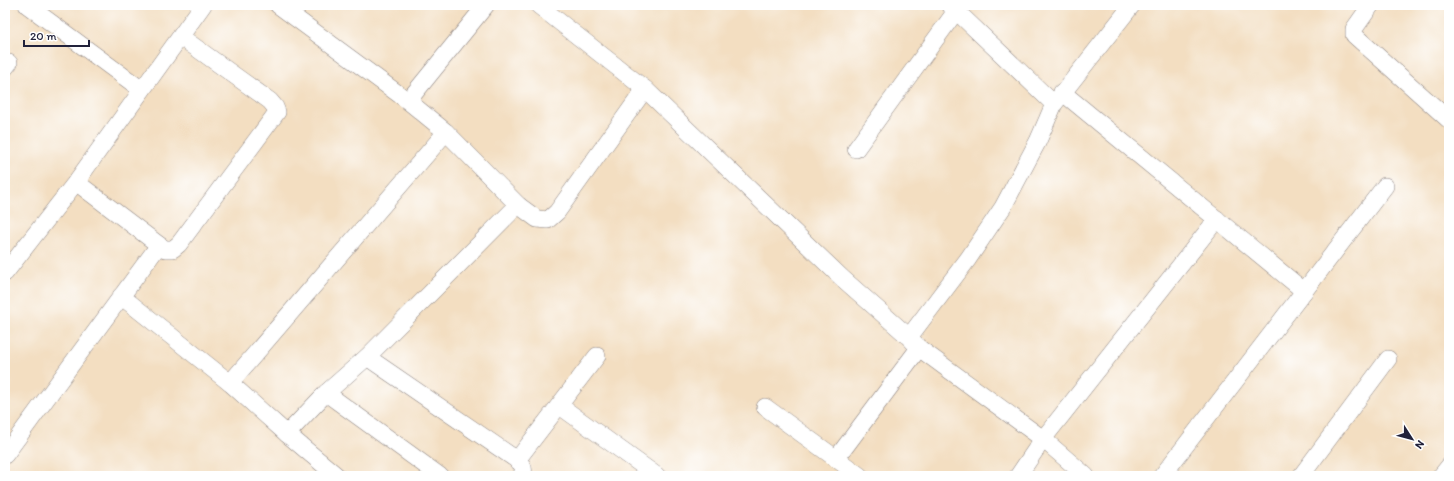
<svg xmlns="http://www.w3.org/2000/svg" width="1454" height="481" font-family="Itim,sans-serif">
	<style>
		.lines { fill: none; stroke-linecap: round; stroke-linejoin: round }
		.minor-casing { stroke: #8a807e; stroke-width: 18 }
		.minor { stroke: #fff; stroke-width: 17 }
	</style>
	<rect width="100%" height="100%" fill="#fff"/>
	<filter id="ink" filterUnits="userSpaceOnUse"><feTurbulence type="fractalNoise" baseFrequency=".025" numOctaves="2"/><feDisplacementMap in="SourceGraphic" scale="8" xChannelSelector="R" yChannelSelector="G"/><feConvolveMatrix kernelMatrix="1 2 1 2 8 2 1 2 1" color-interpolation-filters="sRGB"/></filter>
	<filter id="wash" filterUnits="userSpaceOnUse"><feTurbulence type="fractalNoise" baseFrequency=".012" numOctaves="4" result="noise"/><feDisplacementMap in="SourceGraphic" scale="16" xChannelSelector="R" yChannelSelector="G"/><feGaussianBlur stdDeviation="0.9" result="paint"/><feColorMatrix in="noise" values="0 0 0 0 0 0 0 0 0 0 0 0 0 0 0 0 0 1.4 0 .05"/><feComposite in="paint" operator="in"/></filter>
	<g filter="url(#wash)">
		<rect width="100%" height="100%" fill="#f3dec1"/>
	</g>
	<g filter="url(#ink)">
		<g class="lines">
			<defs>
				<g id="minor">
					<polyline points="27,5 142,90"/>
					<polyline points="278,5 408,101 446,132 518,205 537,219 548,220 557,212 645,89"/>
					<polyline points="538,5 645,89 842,278 909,337 919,348 1043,439 1086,476"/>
					<polyline points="950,5 1054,104"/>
					<polyline points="1371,5 1354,29 1354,35 1449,120"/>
					<polyline points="5,68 9,63"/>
					<polyline points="1062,92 1304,291"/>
					<polyline points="408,101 486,5"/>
					<polyline points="856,149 956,11"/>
					<polyline points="76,182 159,245 165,249 173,249 179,244 272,119 277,112 275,107 270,101 181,37"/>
					<polyline points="5,273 76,182 203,5"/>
					<polyline points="121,296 230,383 446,132"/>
					<polyline points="909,337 968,259 1003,207 1038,141 1054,104 1132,5"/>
					<polyline points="367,357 517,460 597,356"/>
					<polyline points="230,383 287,434"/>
					<polyline points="326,393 440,476"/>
					<polyline points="560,406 657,476"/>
					<polyline points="765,407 860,476"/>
					<polyline points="5,455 159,245"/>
					<polyline points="836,459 919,348"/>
					<path d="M517,460C523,465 526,469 521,476"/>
					<polyline points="337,476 287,434 326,393 367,357 518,205"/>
					<polyline points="1018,476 1043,439 1217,219"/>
					<polyline points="1162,476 1385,186"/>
					<polyline points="1301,476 1388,359"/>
					<polyline points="1441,476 1449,466"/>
				</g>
			</defs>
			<!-- minor casing -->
			<use href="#minor" class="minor-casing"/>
			<!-- minor -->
			<use href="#minor" class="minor"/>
		</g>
	</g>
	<!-- margin -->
	<rect width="1454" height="481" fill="none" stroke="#fff" stroke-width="20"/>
	<!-- north arrow -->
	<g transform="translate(1412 439) rotate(126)" stroke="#ffffff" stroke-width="3" paint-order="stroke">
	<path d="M0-3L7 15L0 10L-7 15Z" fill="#22223b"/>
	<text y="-6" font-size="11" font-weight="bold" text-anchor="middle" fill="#22223b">N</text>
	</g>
	<!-- scale -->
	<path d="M24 40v6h65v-6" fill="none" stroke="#22223b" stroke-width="2"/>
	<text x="30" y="40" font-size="12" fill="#22223b" stroke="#ffffff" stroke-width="3" paint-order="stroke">20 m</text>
</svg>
